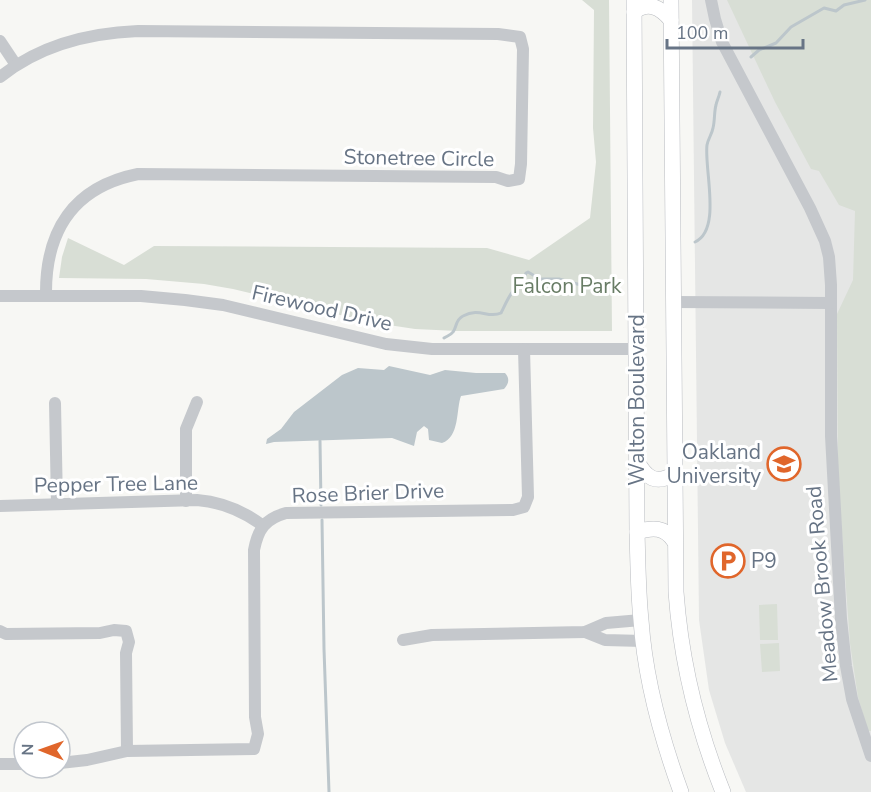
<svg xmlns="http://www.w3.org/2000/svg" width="871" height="792" font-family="'Nunito Sans',sans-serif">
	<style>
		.built { fill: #e5e6e5 }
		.green { fill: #d8ded5 }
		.water { fill: #bcc6cb }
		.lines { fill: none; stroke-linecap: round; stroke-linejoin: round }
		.stream { stroke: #bcc6cb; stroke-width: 3 }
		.major-casing { stroke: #b8bbc0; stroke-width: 16 }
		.minor { stroke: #c5c8cc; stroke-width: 12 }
		.major { stroke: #fff; stroke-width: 15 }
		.labels { text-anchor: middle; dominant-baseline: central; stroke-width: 6; stroke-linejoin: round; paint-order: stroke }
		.street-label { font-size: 21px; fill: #677485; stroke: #fff }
		.park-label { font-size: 21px; fill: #687c65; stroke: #fff }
		.poi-label { font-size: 21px; fill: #677485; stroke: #fff; text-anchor: end }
	</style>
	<rect width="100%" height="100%" fill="#f7f7f4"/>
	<!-- built -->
	<polygon class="built" points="692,0 871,0 871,792 746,792 725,743 709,690 699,620"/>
	<!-- green -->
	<g class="green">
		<polygon points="582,0 609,0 612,331 457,331 415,329 369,322 233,289 204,284 146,279 59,278 62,257 68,238 124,265 154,246 487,248 529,260 590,218 596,162 593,128 594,10"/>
		<polygon points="727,0 871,0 871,731 868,731 858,697 850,643 838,478 837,314 853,280 855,211 839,205 819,171 811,169 775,102"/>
		<polygon points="777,604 778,640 760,640 759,605"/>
		<polygon points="779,643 780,671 762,672 760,644"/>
	</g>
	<!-- water -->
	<path class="water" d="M389,366L430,375L445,370L476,373H505C510,378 509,384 504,389L461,396C456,409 460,437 442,443L429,440L428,429L424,426L417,432L414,446L392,438L274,442L266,444L267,439L281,429L294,412L342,375L358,368L384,370Z"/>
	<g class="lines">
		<!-- stream -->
		<g class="stream">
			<polyline points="751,57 759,50 776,43 791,27 824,8 836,11 844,5 865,0"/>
			<path d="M695,242C722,230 704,169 707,145C708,139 712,134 713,128C715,120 714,112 716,105C717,100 719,97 720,92"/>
			<path d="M444,338C447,336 451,335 453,332C457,327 455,320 463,316C480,307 488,319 501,313C507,301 511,290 522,283L526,273L528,272L540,279H559L581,285"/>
			<polyline points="320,441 321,505"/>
			<polyline points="322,520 324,649 329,792"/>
		</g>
		<defs>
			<g id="major">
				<path d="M634,0L637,532C638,562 638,591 641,620C645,679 661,737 681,792"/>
				<path d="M671,0L676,592C681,661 697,727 723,792"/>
				<path d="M634,12C648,1 660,7 671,20"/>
				<path d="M637,461C646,478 656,485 674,474"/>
				<path d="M637,532C653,527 665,527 674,541"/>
			</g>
		</defs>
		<!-- major casing -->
		<use href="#major" class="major-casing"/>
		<!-- minor -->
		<g class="minor">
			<polyline points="711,0 715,19 722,42 810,208 825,241 829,257 831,285 831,436 841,619 846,666 852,699 871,756"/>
			<polyline points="0,41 16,65"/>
			<path d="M0,77C40,45 89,33 138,31L498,34L520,37L523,49L521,164L519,179L508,181L496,177L138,174C73,187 45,231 46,296"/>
			<polyline points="0,296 141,296 185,300 223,305 386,344 432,349 636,349"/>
			<polyline points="673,302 831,303"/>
			<polyline points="55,403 57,504"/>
			<polyline points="186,501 186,429 197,402"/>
			<path d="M0,506L197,500C222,502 243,511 262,525"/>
			<polyline points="0,631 6,634 100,633 114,630 126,631 129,642 126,653 127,751"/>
			<polyline points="585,632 605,640 643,641"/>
			<polyline points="403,640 432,635 585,632 606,623 641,620"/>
			<path d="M60,763L87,760L127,751L254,749L258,734L255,717L254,550C258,529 265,519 286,513L513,510L524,507L528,497L524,349"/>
			<polyline points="0,764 24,764"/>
		</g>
		<!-- major -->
		<use href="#major" class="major"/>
	</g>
	<!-- icons -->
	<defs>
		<symbol id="university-ring" viewBox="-11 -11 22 22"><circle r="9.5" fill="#fff" stroke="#e0662b" stroke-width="1.5"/><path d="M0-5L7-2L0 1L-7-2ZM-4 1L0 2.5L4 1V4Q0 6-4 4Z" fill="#e0662b"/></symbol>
		<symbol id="parking-ring" viewBox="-11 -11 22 22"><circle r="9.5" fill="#fff" stroke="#e0662b" stroke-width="1.5"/><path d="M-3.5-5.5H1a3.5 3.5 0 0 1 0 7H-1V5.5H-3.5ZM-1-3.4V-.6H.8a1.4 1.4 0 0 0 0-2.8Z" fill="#e0662b"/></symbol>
	</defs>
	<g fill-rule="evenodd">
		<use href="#university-ring" x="765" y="445" width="38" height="38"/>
		<use href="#parking-ring" x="709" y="542" width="38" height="38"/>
	</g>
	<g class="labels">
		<!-- street labels -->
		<g class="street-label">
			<text transform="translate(419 158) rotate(1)">Stonetree Circle</text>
			<text transform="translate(322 308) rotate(13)">Firewood Drive</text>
			<text transform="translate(637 400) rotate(-90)">Walton Boulevard</text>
			<text transform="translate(116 484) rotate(-1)">Pepper Tree Lane</text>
			<text transform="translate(368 493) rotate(-2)">Rose Brier Drive</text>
			<text transform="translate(822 584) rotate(-95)">Meadow Brook Road</text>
		</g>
		<!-- park labels -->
		<g class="park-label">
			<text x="567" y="286">Falcon Park</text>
		</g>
		<!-- poi labels -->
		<g class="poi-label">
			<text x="761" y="452">Oakland<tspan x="761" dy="24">University</tspan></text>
			<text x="751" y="561" text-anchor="start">P9</text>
		</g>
	</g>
	<!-- north arrow -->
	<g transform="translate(42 750) rotate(271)"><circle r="28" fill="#ffffff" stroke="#c2c7ce" stroke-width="1.5"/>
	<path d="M0-4.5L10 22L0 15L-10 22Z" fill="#e0662b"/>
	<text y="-9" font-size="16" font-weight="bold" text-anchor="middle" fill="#677485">N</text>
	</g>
	<!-- scale -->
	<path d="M667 39v9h136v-9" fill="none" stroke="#677485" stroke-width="3"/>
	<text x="676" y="39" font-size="18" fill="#677485" stroke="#ffffff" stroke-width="4.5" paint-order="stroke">100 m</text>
</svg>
